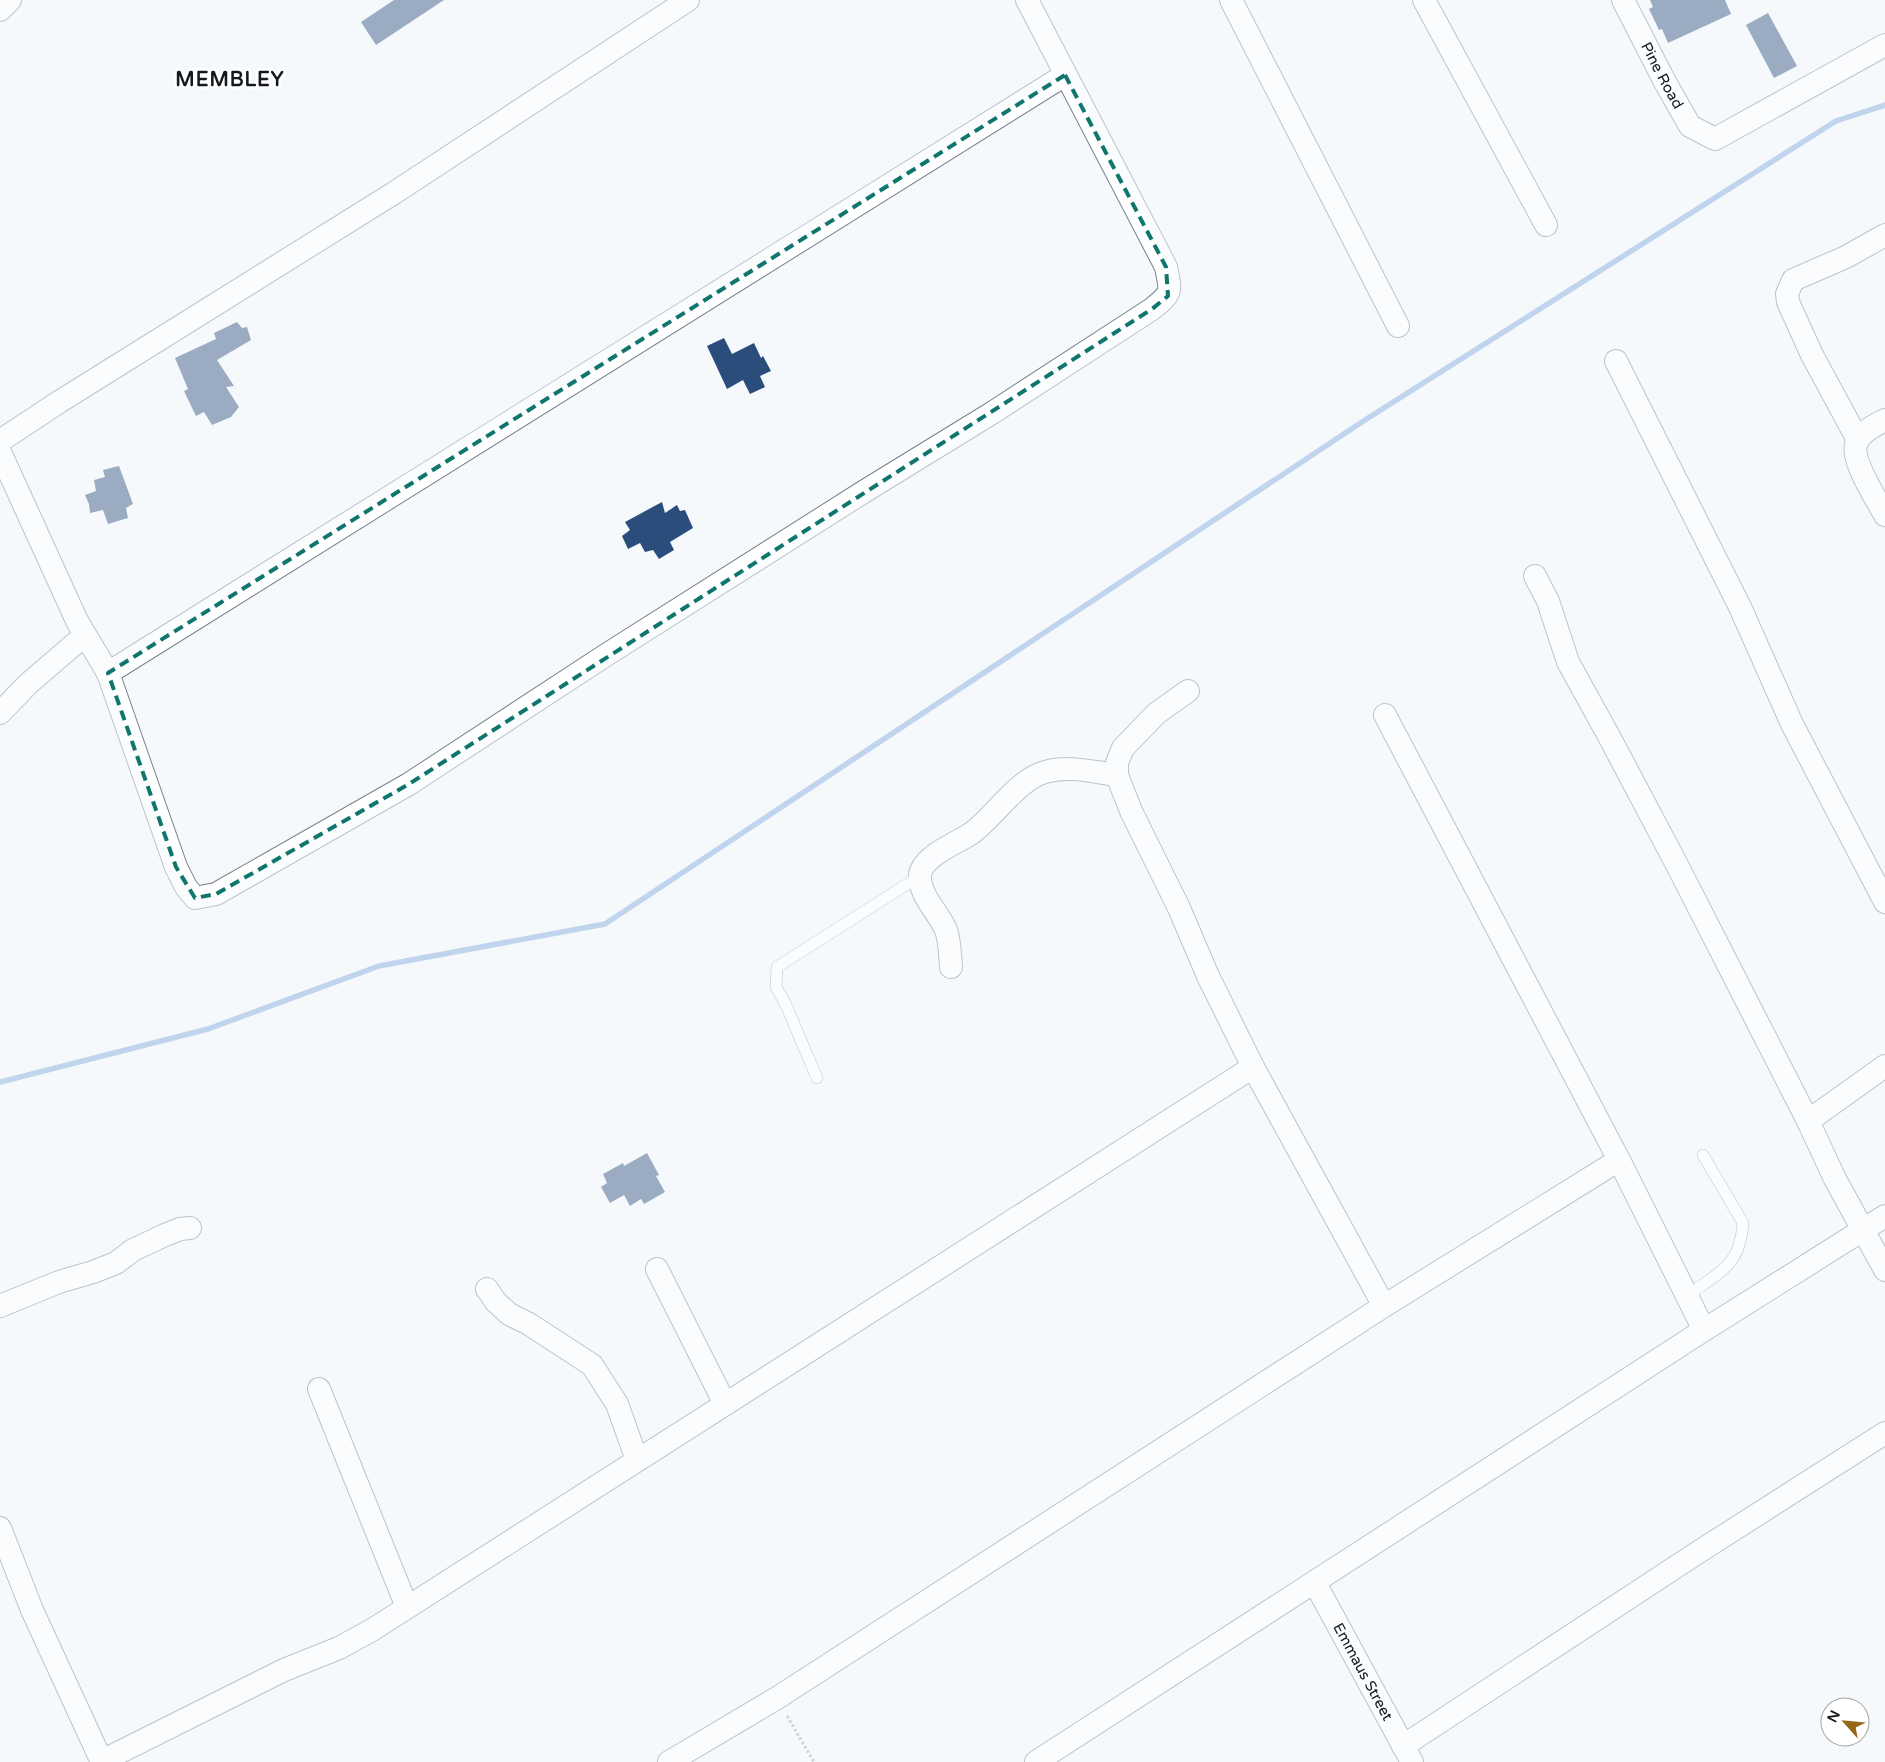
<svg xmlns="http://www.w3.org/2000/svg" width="1885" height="1762" font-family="'Varela Round',sans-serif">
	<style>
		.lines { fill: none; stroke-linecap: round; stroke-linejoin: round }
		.stream { stroke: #7fa7db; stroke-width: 5.5 }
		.building { fill: #2a4d7c }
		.service-casing { stroke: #76818f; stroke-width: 12 }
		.minor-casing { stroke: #76818f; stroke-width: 24 }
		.path { stroke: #a1a5a9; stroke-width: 3; stroke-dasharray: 2.5 2.5; stroke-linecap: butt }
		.service { stroke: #fff; stroke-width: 11 }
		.minor { stroke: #fff; stroke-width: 22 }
		.marked { fill: none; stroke: #0f766e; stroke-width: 4; stroke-dasharray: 10 6; stroke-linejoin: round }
		.labels { text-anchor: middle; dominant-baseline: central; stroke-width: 5; stroke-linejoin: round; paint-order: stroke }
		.street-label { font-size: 15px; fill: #14191e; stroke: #fff }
		.district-label { font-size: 20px; font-weight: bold; letter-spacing: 1px; fill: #14191e; stroke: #fff }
	</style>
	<rect width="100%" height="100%" fill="#f6f9fc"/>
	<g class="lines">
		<!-- stream -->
		<polyline class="stream" points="0,1082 208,1029 379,966 605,924 1365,420 1836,121 1885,105"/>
	</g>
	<!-- building -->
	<g class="building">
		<polygon points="394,0 444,0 376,45 361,22"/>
		<polygon points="1650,0 1725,0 1731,14 1668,43 1662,29 1659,30 1649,9 1653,7"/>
		<polygon points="1768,13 1797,66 1774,78 1746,25"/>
		<polygon points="237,322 242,328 247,327 251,340 217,360 234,386 226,387 239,407 231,417 212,425 204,412 196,416 184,391 188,389 175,358 216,339 214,333"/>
		<polygon points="724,338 732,354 754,343 761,358 763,356 771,371 760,376 765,387 750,394 743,380 727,389 707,346"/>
		<polygon points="119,466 133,504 126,508 128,518 108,524 103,510 90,513 89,504 85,495 96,491 94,480 105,477 103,470"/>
		<polygon points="662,502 665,513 677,505 680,511 685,510 693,528 670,542 674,550 659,559 653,550 645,552 640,543 628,549 622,536 630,530 625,522"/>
		<polygon points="647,1153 659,1175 656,1176 665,1192 644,1204 641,1199 630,1206 624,1195 610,1203 601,1187 607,1183 603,1174 623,1163 624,1166"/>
	</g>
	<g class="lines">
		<defs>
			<g id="service">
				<polyline points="817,1078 786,1005 776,987 777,967 920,876"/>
				<path d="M1687,1296C1719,1272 1740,1267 1743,1223L1703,1155"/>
			</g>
			<g id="minor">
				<polyline points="1231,0 1398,326"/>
				<polyline points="1424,0 1546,225"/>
				<path id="s1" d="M1623,0L1665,82L1690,126L1715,139L1885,45"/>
				<polyline points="0,10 10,0"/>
				<polyline points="1616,361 1740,607 1792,724 1885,902"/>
				<path d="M1885,420C1875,425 1860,432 1856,444C1851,461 1877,500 1885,515"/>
				<polyline points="1858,440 1812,355 1788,302 1787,294 1793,280 1846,257 1885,235"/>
				<polyline points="0,441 59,402 394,193 688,0"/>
				<polyline points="0,452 77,621 108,673 1065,75"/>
				<polyline points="1535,576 1548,601 1568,662 1611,740 1676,863 1808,1121"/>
				<path d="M108,673L176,867L186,887L195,898L216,894L409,784L606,655L865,491L992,413L1152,309C1173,292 1171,292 1166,267L1027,0"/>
				<polyline points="1188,691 1157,713 1123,748 1117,763 1117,775 1131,811 1179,908 1208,976 1253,1067"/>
				<polyline points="0,713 28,684 85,635"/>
				<polyline points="1385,715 1619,1160"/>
				<path d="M951,967C950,955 950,941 946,930C938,912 919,895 920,875C922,856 957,843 972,833C995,816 1017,780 1045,772C1068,765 1093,772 1117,775"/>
				<polyline points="1885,1066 1808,1121 1835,1179 1885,1270"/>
				<polyline points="657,1269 725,1404"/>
				<polyline points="487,1289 496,1302 509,1314 529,1324 592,1365 617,1404 637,1460"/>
				<polyline points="0,1306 59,1282 93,1272 116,1263 133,1250 165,1235 180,1229 190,1228"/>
				<polyline points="319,1389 407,1607"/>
				<polyline points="0,1528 32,1610 102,1762"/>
				<path id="s2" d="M1315,1583L1412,1762"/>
				<polyline points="1403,1746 1697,1553 1885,1433"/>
				<polyline points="102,1761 284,1670 339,1648 372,1630 1253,1067 1384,1306"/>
				<polyline points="669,1762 777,1698 1384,1306 1619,1160 1704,1330"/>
				<polyline points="1036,1762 1704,1330 1885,1216"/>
			</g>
		</defs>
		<!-- service casing -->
		<use href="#service" class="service-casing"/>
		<!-- minor casing -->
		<use href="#minor" class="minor-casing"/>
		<!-- path -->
		<polyline class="path" points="787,1716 814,1762"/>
		<!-- service -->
		<use href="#service" class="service"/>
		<!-- minor -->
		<use href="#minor" class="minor"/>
	</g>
	<!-- marked area -->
	<path d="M0 0H1885V1762H0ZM1065,75L1166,267L1168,296L1152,309L409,784L216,894L195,898L176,867L108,673Z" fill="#f6f9fc" fill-opacity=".55" fill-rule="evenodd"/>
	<path class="marked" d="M1065,75L1166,267L1168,296L1152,309L409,784L216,894L195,898L176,867L108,673Z"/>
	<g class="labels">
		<!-- street labels -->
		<g class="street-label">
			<text stroke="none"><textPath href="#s1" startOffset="85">Pine Road</textPath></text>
			<text stroke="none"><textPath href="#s2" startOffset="101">Emmaus Street</textPath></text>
		</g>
		<!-- district labels -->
		<g class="district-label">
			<text x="230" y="80">MEMBLEY</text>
		</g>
	</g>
	<!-- north arrow -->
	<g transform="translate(1845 1722) rotate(297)"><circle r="24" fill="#ffffff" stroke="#a1a3a5"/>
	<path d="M0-4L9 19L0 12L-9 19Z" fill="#956716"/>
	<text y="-8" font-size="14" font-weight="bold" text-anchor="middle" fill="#14191e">N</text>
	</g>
</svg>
